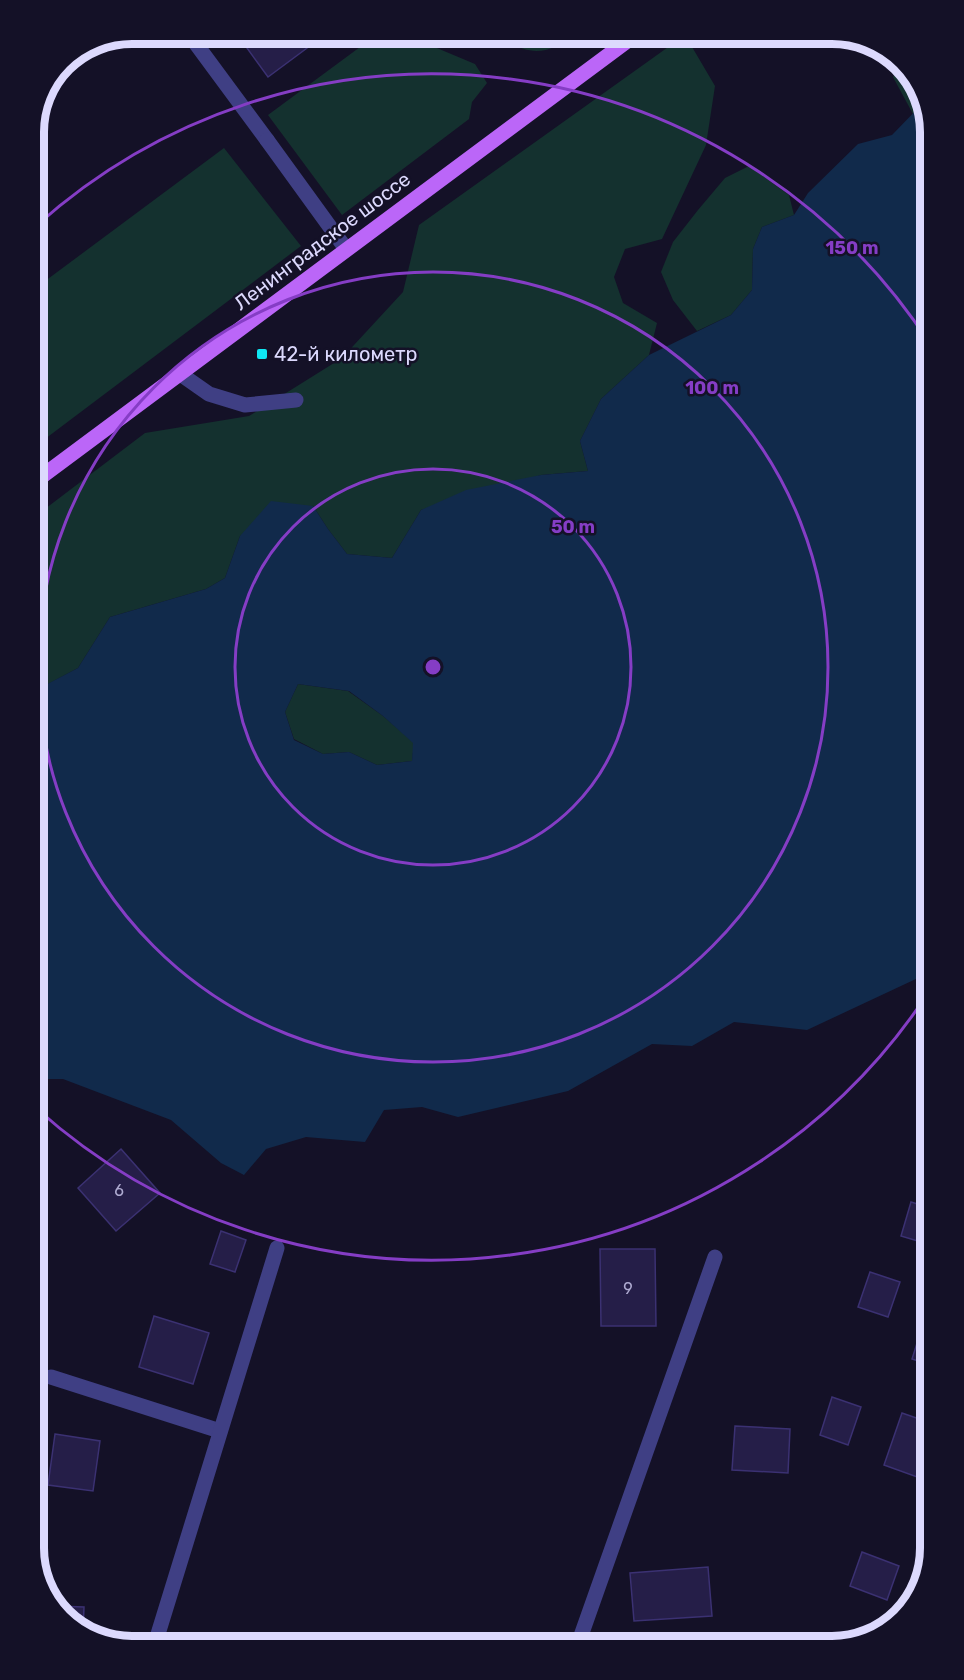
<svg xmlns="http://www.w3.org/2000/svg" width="964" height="1680" font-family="Rubik,sans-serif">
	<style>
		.green { fill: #14312f }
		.water { fill: #112a4b; fill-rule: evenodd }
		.building { fill: #251e48; stroke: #3b3172; stroke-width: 1.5 }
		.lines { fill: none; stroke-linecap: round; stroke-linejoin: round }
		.path { stroke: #36b4a7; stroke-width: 4; stroke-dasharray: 3 4.5; stroke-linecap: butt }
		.lane { stroke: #3f3f84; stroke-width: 15 }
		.street { stroke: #3f3f84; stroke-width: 15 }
		.primary { stroke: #bb66f8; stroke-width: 15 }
		.ring { fill: none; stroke: #853dc5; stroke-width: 3 }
		.poi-dot { fill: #0fe7f3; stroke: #141127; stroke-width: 2 }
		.labels { text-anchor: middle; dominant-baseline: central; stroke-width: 5; stroke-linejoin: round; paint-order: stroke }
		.number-label { font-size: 16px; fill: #aeaad0 }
		.street-label { font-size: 20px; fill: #dcd9fd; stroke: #141127 }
		.poi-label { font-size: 20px; fill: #dcd9fd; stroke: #141127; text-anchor: start }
		.rim { fill: none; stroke: #dcd9fd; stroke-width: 8 }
		.centre { fill: #853dc5; stroke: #141127; stroke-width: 3 }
		.ring-label { font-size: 18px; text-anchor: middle; font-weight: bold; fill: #853dc5; stroke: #141127; stroke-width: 5; stroke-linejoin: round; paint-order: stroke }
	</style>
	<rect width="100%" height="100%" fill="#141127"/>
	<!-- green -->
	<g class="green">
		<polygon points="379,33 401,33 475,64 487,83 472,102 469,119 342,215 268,115"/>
		<path d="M494,33H577C544,58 528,56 494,33Z"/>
		<polygon points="685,35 715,86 706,145 662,239 625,249 614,277 623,303 657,323 649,355 601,399 580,441 588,471 541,475 421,510 392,558 347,554 328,529 313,506 240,536 225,578 206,589 110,617 78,668 33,692 33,518 145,433 249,416 342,358 403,292 419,225"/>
		<polygon points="900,64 921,88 924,102 913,114 893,77"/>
		<polygon points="224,148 301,246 33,448 33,290"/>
		<polygon points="749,166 789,195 794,215 762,227 753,249 752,290 731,315 697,331 673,300 661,272 673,242 698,210 725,178"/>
		<polygon points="298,684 348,691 383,716 414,743 412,761 377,765 349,752 323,754 294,739 285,712"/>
	</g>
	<!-- water -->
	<path class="water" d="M924,102L931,131V998L918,978L807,1030L734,1022L692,1046L652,1044L568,1091L458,1117L422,1107L384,1110L365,1142L306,1137L266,1149L244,1175L221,1163L171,1120L63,1079H33L34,691L78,668L110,617L206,589L225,578L240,536L271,501L313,506L328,529L347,554L392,558L421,510L466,490L541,475L588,471L580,441L601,399L649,355L731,315L752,290L753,249L762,227L794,215L808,193L858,144L892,135ZM298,684L349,691L383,716L413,743L412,761L377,765L349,752L323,754L294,740L285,712Z"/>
	<!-- building -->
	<g class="building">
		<polygon points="245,33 325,33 326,34 268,77 239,37"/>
		<polygon points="121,1149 160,1193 116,1231 78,1188"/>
		<polygon points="911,1202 931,1208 931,1245 901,1236"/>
		<polygon points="221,1231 246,1240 235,1272 210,1264"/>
		<polygon points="600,1249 655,1249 656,1326 601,1326"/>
		<polygon points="870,1272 900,1282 888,1317 858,1307"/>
		<polygon points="931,1299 931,1365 912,1359"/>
		<polygon points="154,1316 209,1333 193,1384 139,1367"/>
		<polygon points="832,1397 861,1407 848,1445 820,1435"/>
		<polygon points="902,1413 931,1423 931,1482 884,1465"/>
		<polygon points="735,1426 790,1429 788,1473 732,1470"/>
		<polygon points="55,1434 100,1441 93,1491 48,1485"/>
		<polygon points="862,1552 899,1566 887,1600 850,1586"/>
		<polygon points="708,1567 712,1616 634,1621 630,1573"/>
		<polygon points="56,1606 84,1607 83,1633 76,1630"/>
	</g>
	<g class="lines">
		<!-- path -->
		<polyline class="path" points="719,33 734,43 804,46 847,36"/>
		<!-- lane -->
		<g class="lane">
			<polyline points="188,33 267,140"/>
			<polyline points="179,373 209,394 245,405 296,400"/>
			<polyline points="51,1377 220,1431"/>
			<polyline points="154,1647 277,1248"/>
			<polyline points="577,1647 715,1257"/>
		</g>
		<!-- street -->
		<polyline class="street" points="267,140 346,249"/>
		<!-- primary -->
		<polyline class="primary" points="33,483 638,33"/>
	</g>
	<!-- distance rings -->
	<g class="ring">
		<circle cx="433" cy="667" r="198"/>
		<circle cx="433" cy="667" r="395"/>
		<path d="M930 990A593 593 0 0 1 36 1108M36 226A593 593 0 0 1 930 344"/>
	</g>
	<!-- markers -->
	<rect class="poi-dot" x="256" y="348" width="12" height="12" rx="3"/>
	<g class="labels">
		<!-- number labels -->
		<g class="number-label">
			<text x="119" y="1190">6</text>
			<text x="628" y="1288">9</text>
		</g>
		<!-- street labels -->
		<g class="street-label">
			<text transform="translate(322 241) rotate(-37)">Ленинградское шоссе</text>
		</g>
		<!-- poi labels -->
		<g class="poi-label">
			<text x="274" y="354">42-й километр</text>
		</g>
	</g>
	<!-- crop -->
	<path d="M0 0H964V1680H0ZM132 44H832A88 88 0 0 1 920 132V1548A88 88 0 0 1 832 1636H132A88 88 0 0 1 44 1548V132A88 88 0 0 1 132 44Z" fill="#141127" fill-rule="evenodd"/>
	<path class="rim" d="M132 44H832A88 88 0 0 1 920 132V1548A88 88 0 0 1 832 1636H132A88 88 0 0 1 44 1548V132A88 88 0 0 1 132 44Z"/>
	<circle cx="433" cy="667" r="9" class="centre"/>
	<g class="ring-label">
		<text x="852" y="254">150 m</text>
		<text x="712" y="394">100 m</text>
		<text x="573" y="533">50 m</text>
	</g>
</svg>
